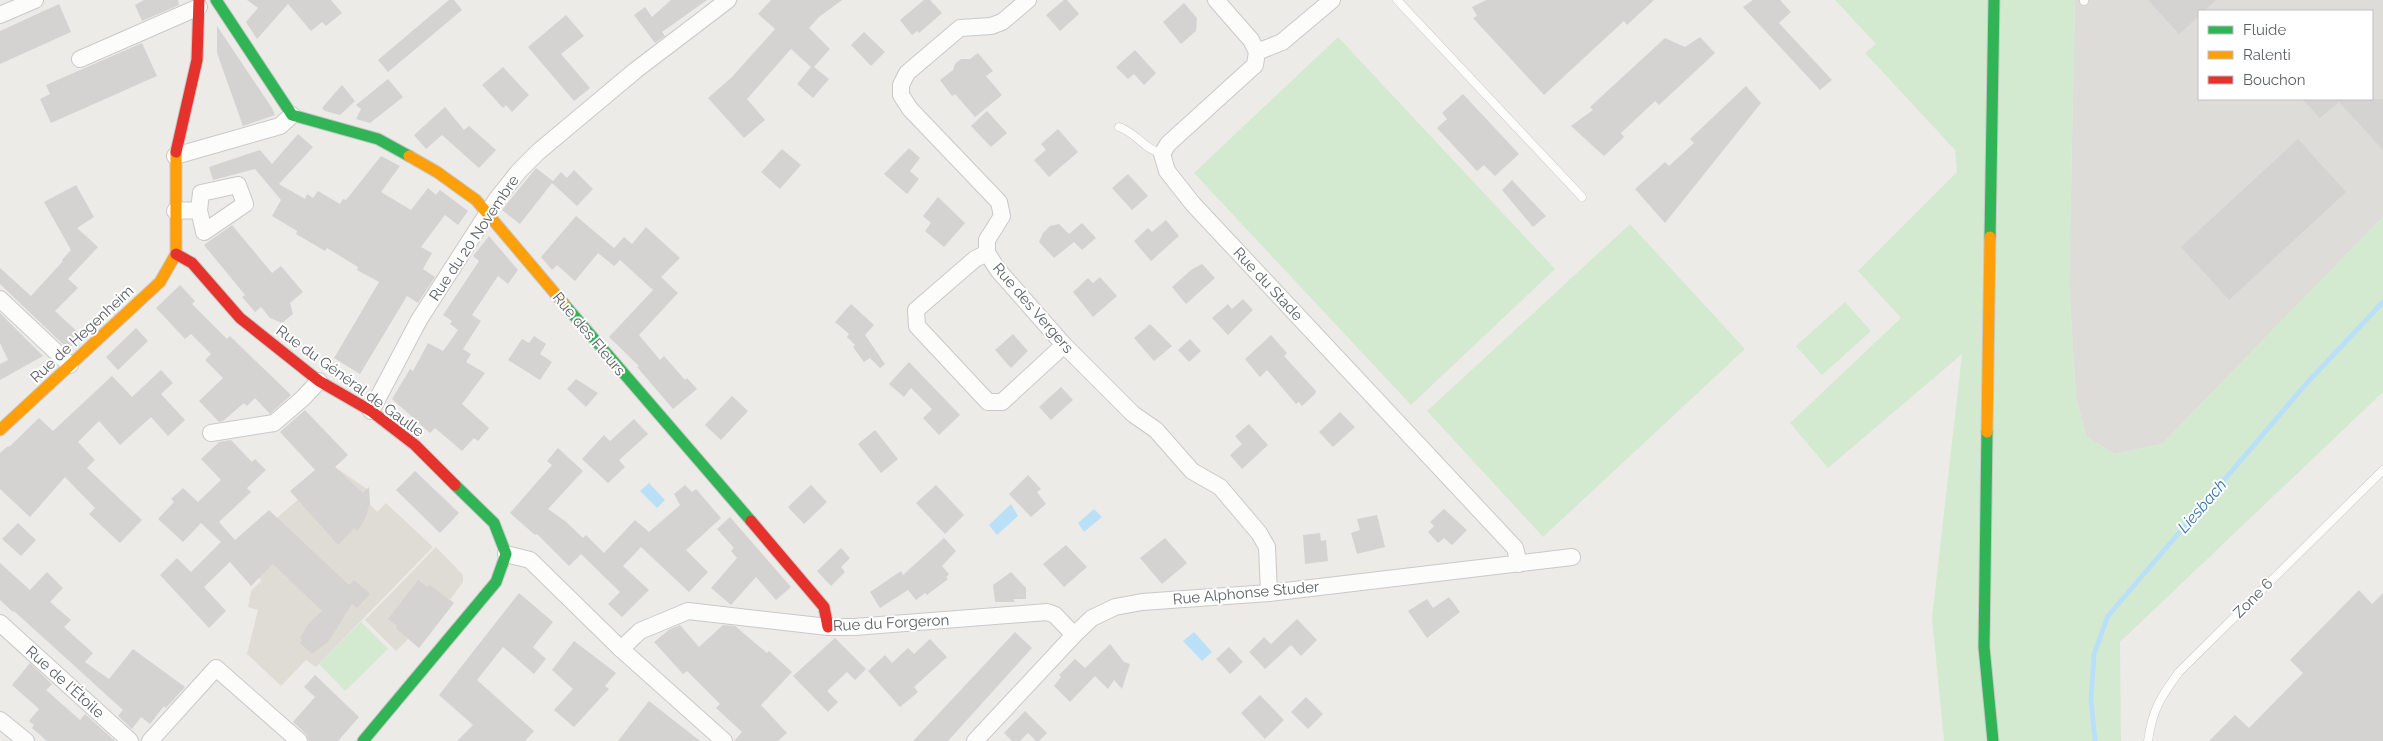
<svg xmlns="http://www.w3.org/2000/svg" width="2383" height="741" font-family="Raleway,sans-serif">
	<style>
		.industrial { fill: #dedcd8; fill-rule: evenodd }
		.education { fill: #dfdcd6 }
		.green { fill: #d4ead0 }
		.water { fill: #bae0f8 }
		.lines { fill: none; stroke-linecap: round; stroke-linejoin: round }
		.stream { stroke: #bae0f8; stroke-width: 5 }
		.building { fill: #d5d3d1 }
		.lane-casing { stroke: #c9c9c9; stroke-width: 9 }
		.street-casing { stroke: #c9c9c9; stroke-width: 18 }
		.fast-casing { stroke: #c8c8c8; stroke-width: 13 }
		.slow-casing { stroke: #c8c8c8; stroke-width: 13 }
		.jam-casing { stroke: #c8c8c8; stroke-width: 13 }
		.lane { stroke: #fcfcfb; stroke-width: 8 }
		.street { stroke: #fcfcfb; stroke-width: 16 }
		.fast { stroke: #30b455; stroke-width: 11 }
		.slow { stroke: #ff9f0a; stroke-width: 11 }
		.jam { stroke: #e5322d; stroke-width: 11 }
		.labels { text-anchor: middle; dominant-baseline: central; stroke-width: 4; stroke-linejoin: round; paint-order: stroke }
		.street-label { font-size: 15px; fill: #5c6066; stroke: #fff }
		.water-label { font-size: 16px; font-style: italic; fill: #3676b0; stroke: #fff }
	</style>
	<rect width="100%" height="100%" fill="#edebe7"/>
	<!-- industrial -->
	<path class="industrial" d="M2075,0H2383V217L2162,444L2115,454L2086,437L2076,397L2069,285ZM2199,11H2372V99H2199Z"/>
	<!-- education -->
	<g class="education">
		<polygon points="335,467 367,489 370,504 377,512 386,503 433,547 316,667 306,660 281,686 247,654 258,610 248,607 251,591 261,581 245,546"/>
		<polygon points="436,547 463,575 463,582 450,600 429,584 395,628 408,639 396,651 365,620"/>
	</g>
	<!-- green -->
	<g class="green">
		<polygon points="1835,0 2075,0 2069,285 2076,397 2086,437 2115,454 2162,444 2383,217 2383,392 2120,642 2121,741 1944,741 1932,618 1962,354 1828,468 1790,423 1901,318 1858,271 1957,172 1955,150 1865,53 1876,44"/>
		<polygon points="1338,37 1555,269 1411,405 1194,173"/>
		<polygon points="1630,224 1745,349 1543,537 1427,411"/>
		<polygon points="1845,302 1871,331 1822,375 1796,346"/>
		<polygon points="361,622 388,649 345,691 319,664"/>
	</g>
	<!-- water -->
	<g class="water">
		<polygon points="649,483 665,500 657,508 640,491"/>
		<polygon points="1011,504 1018,516 997,535 989,525"/>
		<polygon points="1094,509 1102,517 1084,532 1078,523"/>
		<polygon points="1194,632 1212,652 1202,661 1183,641"/>
	</g>
	<g class="lines">
		<!-- stream -->
		<polyline class="stream" points="2095,741 2091,700 2094,654 2108,616 2306,384 2383,302"/>
	</g>
	<!-- building -->
	<g class="building">
		<polygon points="144,0 178,0 179,5 142,21 135,5"/>
		<polygon points="247,0 331,0 342,13 326,26 322,22 311,31 288,4 257,39 246,22 258,8"/>
		<polygon points="449,0 454,0 462,10 388,72 378,60"/>
		<polygon points="671,0 707,0 662,32 665,36 655,43 634,15 645,7 652,17"/>
		<polygon points="771,0 842,0 819,17 809,28 830,49 814,67 829,79 813,98 797,84 811,67 791,49 747,99 765,120 744,138 708,98 732,77 775,29 758,14"/>
		<polygon points="924,0 930,0 942,13 919,33 917,31 912,35 900,20"/>
		<polygon points="1064,0 1067,0 1079,14 1060,31 1046,15"/>
		<polygon points="1486,0 1654,0 1627,25 1624,21 1544,95 1473,18 1477,16 1472,7"/>
		<polygon points="1753,0 1780,0 1791,12 1779,23 1832,80 1820,90 1743,7"/>
		<polygon points="2148,0 2216,0 2204,11 2199,11 2199,16 2179,34"/>
		<polygon points="1184,3 1197,18 1196,31 1181,44 1163,22"/>
		<polygon points="59,4 71,32 0,64 0,31"/>
		<polygon points="566,15 584,36 561,54 590,88 574,101 528,47"/>
		<polygon points="217,26 272,108 275,115 243,126 217,53"/>
		<polygon points="864,32 885,52 871,66 851,45"/>
		<polygon points="1700,37 1715,53 1659,105 1655,101 1621,133 1624,137 1604,156 1571,126 1593,110 1590,107 1665,38 1685,47"/>
		<polygon points="142,43 157,76 51,123 40,99 50,94 46,85"/>
		<polygon points="1135,50 1156,73 1144,85 1134,74 1128,79 1116,67"/>
		<polygon points="978,53 993,71 986,76 1002,95 975,117 955,94 952,96 940,80 953,70 955,64 961,59 970,59"/>
		<polygon points="503,67 529,95 512,112 506,105 503,108 482,85"/>
		<polygon points="388,79 403,97 370,123 356,119 361,109 356,105"/>
		<polygon points="342,85 355,101 340,115 325,111 322,108"/>
		<polygon points="1746,86 1761,103 1665,223 1635,189 1665,162 1669,166 1694,143 1690,139"/>
		<polygon points="1463,94 1519,154 1495,176 1484,165 1477,171 1437,128 1447,119 1442,113"/>
		<polygon points="2302,99 2383,99 2383,150 2339,102 2320,118"/>
		<polygon points="445,107 464,130 469,126 496,150 479,168 442,135 426,149 414,135"/>
		<polygon points="987,111 1007,133 991,147 971,126"/>
		<polygon points="1058,129 1078,152 1049,177 1034,160 1046,150 1041,144"/>
		<polygon points="298,134 313,147 279,184 305,199 307,194 313,198 318,191 340,204 343,199 346,200 381,156 400,166 381,192 411,210 428,188 436,195 440,190 468,211 458,225 445,215 421,247 432,253 423,269 435,277 418,303 407,296 360,374 334,358 379,282 357,270 358,267 327,248 325,251 296,234 297,231 272,216 281,200 255,169 213,180 209,167 260,150 272,164"/>
		<polygon points="2298,139 2346,192 2229,300 2181,247"/>
		<polygon points="909,148 920,158 910,171 919,179 907,194 884,174"/>
		<polygon points="782,149 801,165 780,189 761,172"/>
		<polygon points="536,168 553,181 561,172 567,178 574,170 593,189 577,206 552,183 520,224 502,210"/>
		<polygon points="1128,174 1148,196 1132,210 1112,188"/>
		<polygon points="1512,180 1546,216 1533,227 1502,190"/>
		<polygon points="76,185 94,217 77,228 98,247 68,279 78,288 55,311 82,336 68,349 0,284 0,268 31,296 63,261 62,260 71,250 44,202"/>
		<polygon points="938,197 965,223 944,247 925,231 931,223 923,216"/>
		<polygon points="576,216 614,248 624,237 632,244 646,227 680,258 661,277 678,293 639,335 660,360 664,356 685,380 687,378 697,389 673,409 637,367 639,366 609,337 653,290 620,260 614,266 598,253 575,281 557,265 552,270 541,257"/>
		<polygon points="1166,220 1179,236 1151,261 1134,241 1148,228 1152,232"/>
		<polygon points="1082,223 1096,238 1082,250 1074,242 1054,258 1039,242 1043,233 1050,226 1059,224 1069,234"/>
		<polygon points="232,225 272,273 281,266 303,292 290,303 293,314 282,323 270,318 261,307 255,312 242,297 245,295 204,245"/>
		<polygon points="489,236 518,270 508,284 498,276 472,315 481,321 463,349 471,354 466,362 485,373 462,404 489,428 478,441 474,438 462,451 435,428 430,433 392,399 410,369 413,371 428,343 443,351 458,330 450,324 452,321 443,315 479,261 473,256"/>
		<polygon points="1202,264 1215,278 1186,304 1172,287 1191,270"/>
		<polygon points="1100,277 1117,296 1093,317 1073,292 1088,278 1093,283"/>
		<polygon points="180,285 195,301 192,304 227,339 230,336 291,395 270,414 255,398 247,406 244,403 223,421 219,422 199,401 223,378 205,360 211,354 191,334 185,339 156,308"/>
		<polygon points="1243,299 1253,310 1228,335 1212,318 1228,304 1232,309"/>
		<polygon points="851,304 874,325 865,335 885,364 880,368 870,358 864,362 853,347 855,345 847,337 849,334 835,322"/>
		<polygon points="0,313 43,356 0,380 0,364 8,360 0,343"/>
		<polygon points="1150,324 1172,346 1154,361 1134,338"/>
		<polygon points="136,328 148,341 118,370 106,357"/>
		<polygon points="1013,334 1028,351 1011,368 995,350"/>
		<polygon points="1271,335 1287,353 1284,356 1316,391 1315,394 1302,406 1299,402 1296,404 1267,370 1260,377 1245,359"/>
		<polygon points="534,336 546,344 540,354 552,362 540,380 508,360 522,339 529,343"/>
		<polygon points="1190,339 1201,351 1189,362 1178,350"/>
		<polygon points="909,362 960,415 939,435 923,418 932,409 911,388 904,397 889,384"/>
		<polygon points="161,370 173,383 161,394 185,420 168,436 151,417 120,445 99,421 78,442 95,460 87,468 142,520 120,543 89,514 95,508 65,477 30,517 0,489 0,453 8,446 9,447 39,418 53,431 112,376 132,397"/>
		<polygon points="576,379 598,393 586,407 567,389"/>
		<polygon points="1061,387 1073,400 1051,420 1039,407"/>
		<polygon points="732,396 748,411 721,440 705,425"/>
		<polygon points="305,410 348,455 335,467 363,493 369,487 370,504 364,521 357,531 354,528 338,545 290,491 315,470 280,432"/>
		<polygon points="1340,412 1355,427 1333,447 1319,432"/>
		<polygon points="634,419 648,434 619,460 625,467 608,483 582,459 604,435 610,441"/>
		<polygon points="1249,424 1268,445 1242,469 1230,455 1242,444 1235,436"/>
		<polygon points="875,430 898,459 881,473 858,444"/>
		<polygon points="231,440 252,462 255,459 266,470 247,488 251,492 219,522 235,540 269,510 349,585 354,580 370,594 357,608 352,604 329,641 312,654 300,643 302,640 300,638 308,624 322,611 273,564 251,586 230,562 204,587 226,611 209,628 160,575 177,558 191,572 221,542 201,523 183,542 158,519 174,502 171,499 183,488 198,502 221,480 201,459 219,442"/>
		<polygon points="558,448 583,471 548,509 565,521 583,538 586,535 604,553 635,520 649,532 680,505 674,494 685,485 692,492 696,489 721,518 686,550 708,572 689,592 641,547 623,566 649,590 622,617 608,604 620,592 581,554 569,566 537,534 535,535 510,513 552,465 547,461"/>
		<polygon points="415,471 459,513 440,533 396,490"/>
		<polygon points="1028,475 1041,489 1037,492 1046,504 1031,517 1009,494"/>
		<polygon points="811,485 827,502 804,524 788,507"/>
		<polygon points="936,485 964,515 945,534 916,503"/>
		<polygon points="1444,509 1467,530 1452,545 1444,538 1438,543 1428,532 1434,526 1430,522"/>
		<polygon points="1377,515 1385,547 1357,554 1351,533 1360,530 1357,519"/>
		<polygon points="730,517 791,587 776,600 756,577 731,605 711,588 737,558 731,551 734,548 717,529"/>
		<polygon points="18,523 36,540 21,556 2,539"/>
		<polygon points="1320,533 1321,541 1326,540 1328,561 1305,564 1303,535"/>
		<polygon points="944,538 956,551 942,566 949,574 946,577 948,579 927,595 925,593 916,600 908,590 880,608 870,592 901,571 903,575"/>
		<polygon points="1165,538 1187,563 1162,584 1140,558"/>
		<polygon points="1066,545 1087,567 1064,587 1043,564"/>
		<polygon points="841,548 850,558 841,567 845,572 831,586 817,571"/>
		<polygon points="0,563 30,590 47,572 63,588 50,602 71,620 64,627 93,653 85,662 109,679 133,649 185,687 166,708 164,706 150,724 141,717 132,729 118,716 123,710 14,611 13,612 0,600"/>
		<polygon points="1011,572 1026,588 1026,599 1013,599 1015,602 995,602 993,585"/>
		<polygon points="418,580 427,587 429,584 454,603 419,648 395,628 397,626 388,619"/>
		<polygon points="2359,590 2372,604 2383,593 2383,741 2209,741 2235,715 2249,728 2303,673 2290,660"/>
		<polygon points="519,593 553,622 533,647 546,659 534,674 503,647 477,680 534,731 525,741 457,741 473,725 439,695"/>
		<polygon points="1449,597 1460,612 1427,638 1408,611 1427,599 1433,608"/>
		<polygon points="1297,619 1317,640 1301,656 1291,645 1265,669 1249,652 1264,637 1271,644"/>
		<polygon points="680,625 699,647 723,625 735,626 767,653 769,651 792,672 761,705 787,733 778,741 734,741 742,732 716,708 720,704 687,671 683,674 654,642 670,629"/>
		<polygon points="1015,632 1032,648 948,741 913,741"/>
		<polygon points="835,638 866,669 855,680 847,672 827,691 838,702 828,712 793,676"/>
		<polygon points="930,639 947,657 914,687 918,692 900,707 868,671 885,655 892,663 908,648 914,654"/>
		<polygon points="574,641 616,673 605,686 609,689 574,727 554,710 573,689 552,670"/>
		<polygon points="1110,644 1124,662 1130,664 1122,689 1114,680 1108,689 1095,676 1070,702 1054,686 1061,677 1059,675 1075,659 1085,668"/>
		<polygon points="1229,647 1243,662 1230,674 1216,659"/>
		<polygon points="30,663 52,684 46,690 80,720 85,714 115,741 47,741 32,728 34,725 29,721 39,709 12,685"/>
		<polygon points="315,675 359,717 338,741 309,741 306,734 293,722 315,697 304,687"/>
		<polygon points="1260,695 1284,720 1265,739 1241,713"/>
		<polygon points="1306,697 1323,714 1308,729 1291,712"/>
		<polygon points="649,701 700,741 618,741"/>
		<polygon points="1025,711 1047,733 1039,741 1036,741 1028,733 1020,741 1012,741 1004,733"/>
	</g>
	<g class="lines">
		<defs>
			<g id="lane">
				<polyline points="1397,0 1582,197"/>
				<polyline points="2084,0 2084,1"/>
				<path d="M1119,127C1137,133 1142,148 1162,154"/>
				<path d="M2148,741C2152,711 2161,696 2179,672L2383,470"/>
			</g>
			<g id="street">
				<polyline points="1028,0 1002,22 991,26 960,28 907,73 901,85 901,95 910,109 999,202 1002,216 987,240 987,253 998,270 1064,345 1133,414 1156,430 1192,471 1220,487 1259,533 1267,547 1269,593"/>
				<polyline points="1216,0 1251,40 1257,52 1255,65 1168,144 1162,154 1167,171 1193,204 1515,548 1519,564"/>
				<polyline points="0,15 35,0"/>
				<polyline points="1257,52 1282,42 1332,0"/>
				<polyline points="80,59 199,7"/>
				<polyline points="175,156 280,126 292,115"/>
				<polyline points="175,211 199,210 201,193 238,185 245,204 204,232 199,210"/>
				<polyline points="987,253 975,259 916,310 917,326 988,402 1002,402 1064,345"/>
				<polyline points="0,299 70,365"/>
				<polyline points="371,411 419,320 496,200 519,171 538,152 636,70 728,0"/>
				<polyline points="211,433 274,423 302,399 319,381"/>
				<polyline points="506,554 530,560 621,649 724,741"/>
				<polyline points="0,623 130,741"/>
				<polyline points="621,649 640,631 688,611 828,627 854,627 1047,612 1055,615 1074,635"/>
				<polyline points="0,720 26,741"/>
				<polyline points="150,741 216,668 299,741"/>
				<polyline points="975,741 1074,635 1092,618 1115,607 1142,602 1269,593 1572,557"/>
			</g>
			<g id="fast">
				<polyline points="216,0 292,115 378,139 409,156"/>
				<polyline points="1990,237 1994,0"/>
				<polyline points="564,304 751,521"/>
				<polyline points="1987,432 1984,647 1993,741"/>
				<polyline points="363,741 496,582 506,554 494,523 455,485"/>
			</g>
			<g id="slow">
				<polyline points="409,156 437,172 476,200 564,304"/>
				<polyline points="0,430 160,282 176,254 176,152"/>
				<polyline points="1987,432 1990,237"/>
			</g>
			<g id="jam">
				<polyline points="176,152 197,60 199,0"/>
				<polyline points="176,254 192,263 240,318 319,381 371,411 415,445 455,485"/>
				<polyline points="751,521 824,607 828,627"/>
			</g>
		</defs>
		<!-- lane casing -->
		<use href="#lane" class="lane-casing"/>
		<!-- street casing -->
		<use href="#street" class="street-casing"/>
		<!-- fast casing -->
		<use href="#fast" class="fast-casing"/>
		<!-- slow casing -->
		<use href="#slow" class="slow-casing"/>
		<!-- jam casing -->
		<use href="#jam" class="jam-casing"/>
		<!-- lane -->
		<use href="#lane" class="lane"/>
		<!-- street -->
		<use href="#street" class="street"/>
		<!-- fast -->
		<use href="#fast" class="fast"/>
		<!-- slow -->
		<use href="#slow" class="slow"/>
		<!-- jam -->
		<use href="#jam" class="jam"/>
	</g>
	<g class="labels">
		<!-- street labels -->
		<g class="street-label">
			<text transform="translate(474 238) rotate(-56)">Rue du 20 Novembre</text>
			<text transform="translate(1268 284) rotate(47)">Rue du Stade</text>
			<text transform="translate(1033 308) rotate(49)">Rue des Vergers</text>
			<text transform="translate(82 334) rotate(-43)">Rue de Hegenheim</text>
			<text transform="translate(589 334) rotate(50)">Rue des Fleurs</text>
			<text transform="translate(350 381) rotate(36)">Rue du Général de Gaulle</text>
			<text transform="translate(1246 593) rotate(-5)">Rue Alphonse Studer</text>
			<text transform="translate(2253 598) rotate(-45)">Zone 6</text>
			<text transform="translate(891 623) rotate(-3)">Rue du Forgeron</text>
			<text transform="translate(65 682) rotate(42)">Rue de l'Étoile</text>
		</g>
		<!-- water labels -->
		<g class="water-label">
			<text transform="translate(2202 506) rotate(-49)">Liesbach</text>
		</g>
	</g>
	<!-- legend -->
	<rect x="2198" y="10" width="175" height="90" fill="#ffffff" stroke="#bebfc2"/>
	<rect x="2208" y="26" width="25" height="8" fill="#30b455" stroke="#bebfc2"/>
	<text x="2243" y="35" font-size="15" fill="#5c6066">Fluide</text>
	<rect x="2208" y="51" width="25" height="8" fill="#ff9f0a" stroke="#bebfc2"/>
	<text x="2243" y="60" font-size="15" fill="#5c6066">Ralenti</text>
	<rect x="2208" y="76" width="25" height="8" fill="#e5322d" stroke="#bebfc2"/>
	<text x="2243" y="85" font-size="15" fill="#5c6066">Bouchon</text>
</svg>
